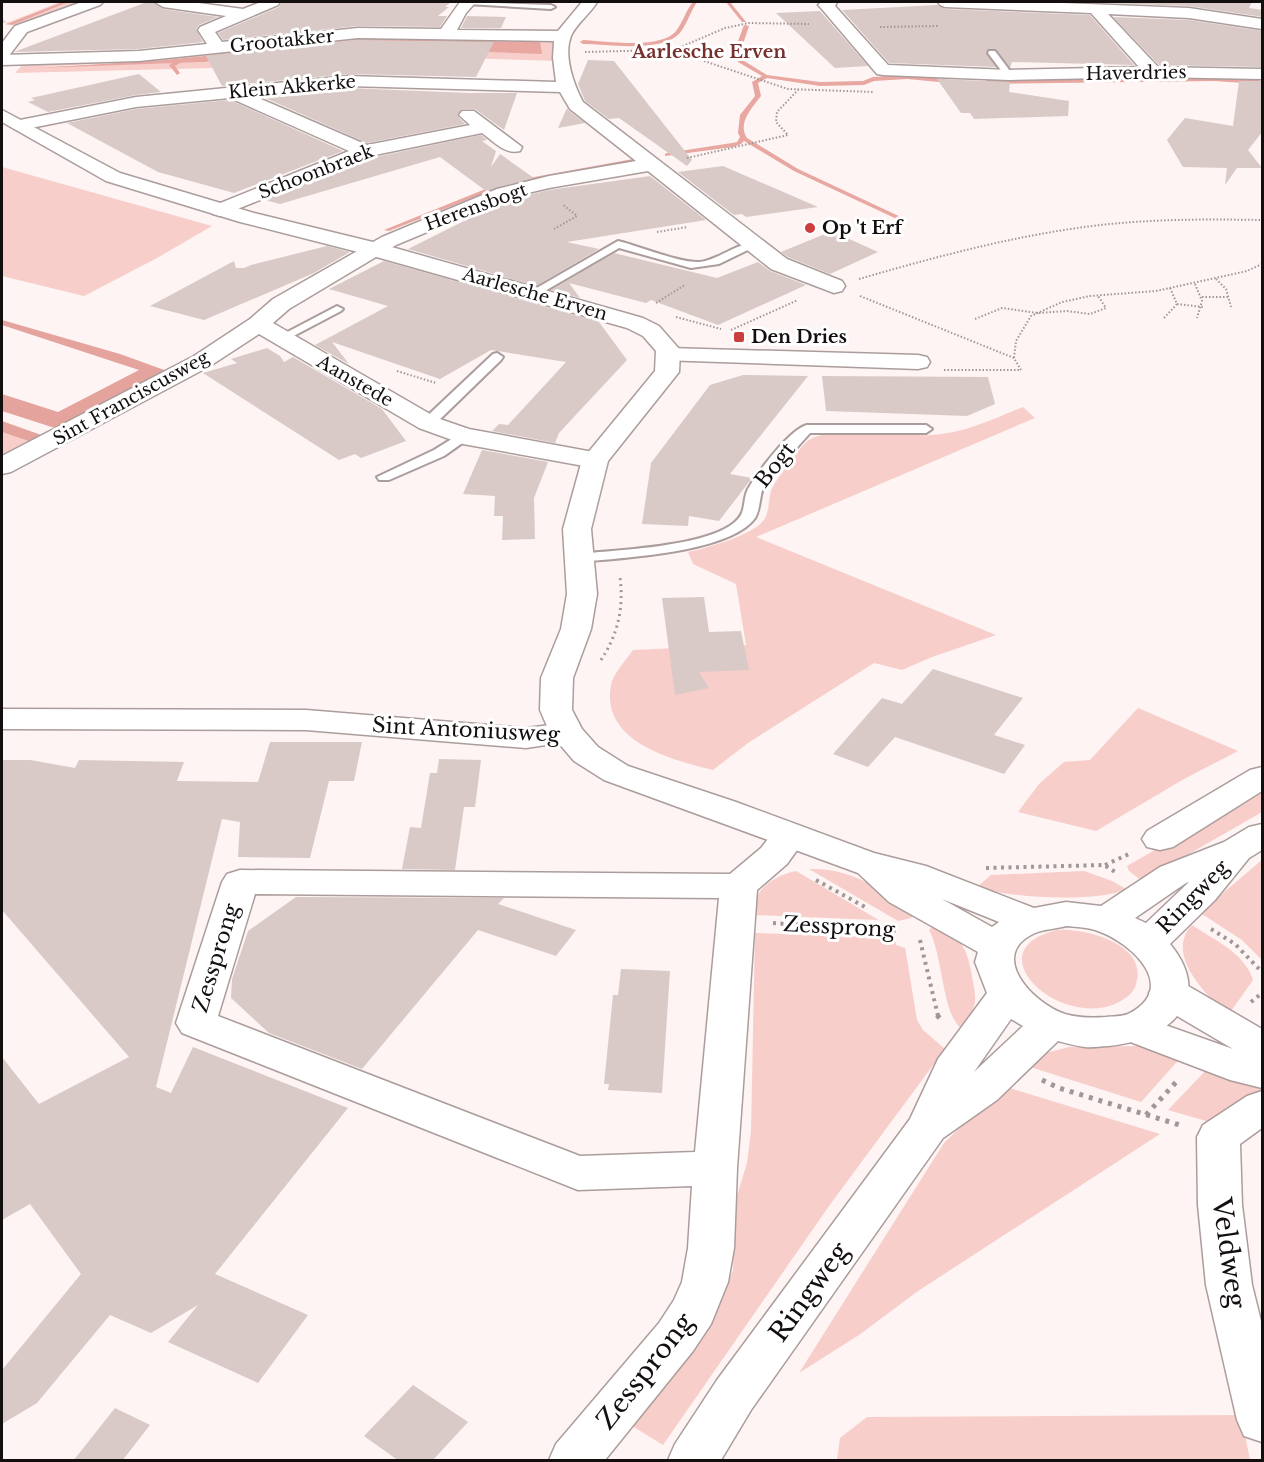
<svg xmlns="http://www.w3.org/2000/svg" width="1264" height="1462" font-family="'Libre Baskerville',serif">
	<style>
		.green { fill: #f7ceca; fill-rule: evenodd }
		.forest { fill: #e4a39c }
		.water { fill: #e8a7a0 }
		.lines { fill: none; stroke-linecap: round; stroke-linejoin: round }
		.stream { fill: #e8a7a0; fill-rule: evenodd }
		.building { fill: #d9cac8 }
		.lane-casing { stroke: #ab9d9c; stroke-width: 4 }
		.street-casing { stroke: #ab9d9c; stroke-width: 3 }
		.secondary-casing { stroke: #ab9d9c; stroke-width: 3 }
		.path-far3 { stroke: #a09898; stroke-width: 2; stroke-dasharray: 1.5 2; stroke-linecap: butt }
		.path-far2 { stroke: #a09898; stroke-width: 3; stroke-dasharray: 2 4; stroke-linecap: butt }
		.path-far1 { stroke: #a09898; stroke-width: 4; stroke-dasharray: 3 4.5; stroke-linecap: butt }
		.path { stroke: #a09898; stroke-width: 5; stroke-dasharray: 4 6; stroke-linecap: butt }
		.lane { fill: #fff; fill-rule: evenodd }
		.street { fill: #fff; fill-rule: evenodd }
		.secondary { fill: #fff; fill-rule: evenodd }
		.poi-dot { fill: #cc3e3b; stroke: #fff; stroke-width: 2 }
		.labels { text-anchor: middle; dominant-baseline: central; stroke-width: 6; stroke-linejoin: round; paint-order: stroke }
		.far-street-label { font-size: 18px; fill: #140f0f; stroke: #fff }
		.far-neighbourhood-label { font-size: 18px; font-weight: bold; fill: #77302c; stroke: #fff }
		.far-poi-label { font-size: 18px; font-weight: bold; fill: #140f0f; stroke: #fff; text-anchor: start }
		.street-label { font-size: 21px; fill: #140f0f; stroke: #fff }
		.near-street-label { font-size: 26px; fill: #140f0f; stroke: #fff }
	</style>
	<rect width="100%" height="100%" fill="#fdf4f3"/>
	<!-- green -->
	<g class="green">
		<polygon points="60,2 89,2 31,23 6,25 6,23 2,23 2,18 7,23"/>
		<path d="M365,34L552,39L557,61L400,56L213,68L15,73L25,62ZM372,39L539,42L541,53L328,46L205,62L36,67L165,60Z"/>
		<polygon points="2,167 212,226 157,258 84,296 2,276"/>
		<path d="M1023,407L1035,418L756,537L996,635L932,657L902,670L874,663L748,743L713,770C672,760 600,742 611,685C613,674 626,660 633,650L746,645L736,584L693,564L688,552C704,549 753,535 763,521C770,512 768,501 771,491C774,482 801,445 809,440C833,425 902,437 932,435C965,433 993,419 1023,407Z"/>
		<polygon points="2,432 31,442 2,457"/>
		<polygon points="1138,708 1238,751 1184,779 1096,831 1018,812 1039,784 1064,762 1090,760"/>
		<polygon points="1262,793 1262,812 1142,881 1129,871 1127,866 1167,843 1173,847"/>
		<polygon points="1262,860 1262,960 1242,940 1202,914 1217,898"/>
		<path d="M809,869C851,867 884,892 920,912L911,918L898,921Z"/>
		<path d="M796,871L877,919L878,920L753,915C752,890 773,876 796,871Z"/>
		<path d="M1084,871L1112,881L1126,889C1098,903 1006,898 977,887L991,875Z"/>
		<path d="M938,922C958,936 967,947 971,971C976,1000 980,1002 961,1028C942,1014 943,955 929,930Z"/>
		<path d="M1192,925C1214,940 1245,953 1253,980L1229,1014C1207,997 1164,954 1192,925Z"/>
		<path d="M1057,930C1085,928 1149,944 1136,984C1134,993 1125,999 1117,1003C1059,1030 973,950 1057,930Z"/>
		<polygon points="755,933 895,938 896,945 905,948 906,953 917,1020 923,1030 945,1049 829,1206 663,1445 632,1426 705,1329 721,1301 733,1270 736,1199 747,1163 751,1131"/>
		<polygon points="1141,1046 1183,1055 1141,1102 1027,1066 1042,1054 1069,1047"/>
		<polygon points="1211,1065 1262,1090 1238,1115 1220,1125 1168,1110"/>
		<polygon points="1003,1086 1160,1134 918,1291 859,1335 799,1373 944,1143"/>
		<polygon points="1241,1415 1250,1460 837,1460 840,1438 867,1417"/>
	</g>
	<!-- forest -->
	<g class="forest">
		<polygon points="2,320 120,354 167,371 58,429 2,411 2,394 58,412 139,370 2,325"/>
		<polygon points="2,421 44,436 31,442 2,432"/>
	</g>
	<!-- water -->
	<polygon class="water" points="372,39 540,42 542,54 328,46 205,62 36,68 165,60"/>
	<g class="lines">
		<!-- stream -->
		<g class="stream">
			<polygon points="63,2 68,2 12,25 7,24"/>
			<path d="M693,2H697C690,12 687,25 679,34C660,53 608,44 583,44L580,42L583,40C606,41 660,50 676,31C683,22 686,10 693,2Z"/>
			<polygon points="726,2 730,2 746,22 742,22"/>
			<path d="M744,25L749,26L743,44L744,61L767,75L820,82L863,81L873,77L907,75L952,80V82L950,83L907,79L874,81L864,85L820,86L767,78L758,83L761,96C752,108 737,123 747,138L798,169L903,218V220H899L794,171L744,141L741,144L733,147L665,156V154L667,153L732,143L737,142L740,137L738,133L740,115L755,96L752,82L762,76L738,62L737,44Z"/>
			<polygon points="178,60 183,61 175,66 180,73 177,75 169,65"/>
			<polygon points="1214,77 1259,80 1262,82 1259,84 1214,81 987,84 984,82 987,80"/>
			<polygon points="633,159 636,161 635,162 521,182 518,180"/>
			<polygon points="498,184 500,185 500,187 389,231 384,230"/>
		</g>
	</g>
	<!-- building -->
	<g class="building">
		<polygon points="147,2 153,2 163,9 218,17 199,25 196,29 203,42 139,49 14,52"/>
		<polygon points="282,2 451,2 445,7 449,7 438,16 447,16 440,27 358,26 223,40 218,33 279,7"/>
		<polygon points="1081,2 1252,2 1249,8 1263,10 1263,17 1189,6"/>
		<polygon points="937,5 945,9 1090,15 1134,65 1012,62 1010,68 995,49 989,49 986,52 996,67 889,63 842,10"/>
		<polygon points="820,11 868,66 835,68 776,13"/>
		<polygon points="467,16 506,17 501,28 461,28"/>
		<polygon points="1113,17 1189,20 1263,31 1263,67 1159,65"/>
		<polygon points="358,40 494,42 476,77 348,74 222,86 206,56"/>
		<polygon points="588,60 614,61 692,160 687,166 619,118 609,119 585,101 578,84"/>
		<polygon points="139,74 161,92 136,95 48,112 28,102 35,100 31,98"/>
		<polygon points="937,79 1010,82 1009,92 1069,101 1068,116 974,119 970,113 961,113"/>
		<polygon points="1239,81 1263,81 1263,131 1248,150 1262,168 1237,168 1225,185 1227,168 1183,167 1167,140 1185,118 1233,126"/>
		<polygon points="348,88 469,93 517,93 504,130 475,109 462,109 457,115 465,124 367,143 263,97"/>
		<polygon points="230,100 343,151 234,193 158,172 67,123 136,109"/>
		<polygon points="567,108 569,111 585,123 558,128"/>
		<polygon points="481,135 487,140 482,141 496,151 491,167 500,154 534,178 486,191 440,157 280,204 265,200 371,158"/>
		<polygon points="723,166 818,207 746,217 742,214 734,215 678,172"/>
		<polygon points="650,176 706,220 567,242 599,249 536,286 408,249 482,212 511,202 507,201 512,199 549,190"/>
		<polygon points="837,229 847,238 878,252 830,274 788,257 781,252"/>
		<polygon points="327,246 350,252 314,273 204,320 150,306 234,261 236,268 244,268 251,265"/>
		<polygon points="614,253 717,278 758,262 770,271 806,285 718,325 651,300 646,303 569,283 580,298 551,290"/>
		<polygon points="384,261 599,322 627,360 559,433 555,443 492,431 499,424 508,425 566,362 491,350 440,379 332,342 349,364 315,345 388,306 329,289"/>
		<polygon points="267,348 280,356 284,362 293,357 382,409 406,441 361,458 355,454 339,460 203,373 237,363 231,359"/>
		<polygon points="743,375 808,376 730,474 752,478 719,521 689,516 688,526 642,524 651,463 710,385"/>
		<polygon points="822,376 988,377 995,404 967,416 826,411"/>
		<polygon points="482,450 548,462 534,498 535,539 502,540 503,516 494,516 495,496 463,494"/>
		<polygon points="704,597 709,632 741,631 749,670 699,672 709,688 675,695 662,598"/>
		<polygon points="933,669 1023,698 994,735 1025,745 1004,774 895,737 868,767 833,754 882,698 902,704"/>
		<polygon points="270,742 362,742 354,781 329,781 310,858 238,857 240,822 222,819 156,1087 171,1093 193,1047 348,1108 215,1274 308,1315 258,1383 168,1342 198,1305 151,1333 110,1315 37,1403 2,1424 2,1370 81,1274 30,1204 2,1220 2,1057 39,1104 129,1057 2,910 2,760 30,760 75,768 79,760 184,762 177,781 258,782"/>
		<polygon points="439,759 481,760 475,807 464,807 455,870 402,869 410,827 421,828 430,773 437,773"/>
		<polygon points="296,897 504,898 498,904 576,930 556,956 478,930 362,1069 269,1033 231,998 232,979 248,931"/>
		<polygon points="621,969 670,971 662,1093 608,1090 609,1084 604,1084 613,995 618,995"/>
		<polygon points="413,1385 468,1422 432,1461 399,1461 364,1436"/>
		<polygon points="115,1408 150,1425 122,1461 73,1461"/>
	</g>
	<g class="lines">
		<defs>
			<g id="lane">
				<polygon points="464,2 551,5 555,7 551,9 467,4"/>
				<polygon points="989,51 995,51 1013,75 1012,77 1006,77 988,53"/>
				<path d="M618,241C639,246 679,263 700,262C718,260 742,240 757,243L758,245L719,264L691,268L619,248L538,295L534,296L528,293Z"/>
				<polygon points="337,306 343,309 341,311 286,340 282,342 276,338"/>
				<polygon points="497,353 503,357 501,360 433,426 423,426 422,423 423,420 493,354"/>
				<path d="M807,425H926L932,429L926,433H810L765,483C759,494 761,508 755,518C730,553 620,558 578,562L571,558L578,554C617,550 706,547 735,522C747,512 742,501 748,489C757,473 790,429 807,425Z"/>
				<polygon points="463,432 469,436 468,439 444,456 389,480 379,480 377,477 434,450"/>
			</g>
			<g id="street">
				<path d="M155,2H191L243,9L261,2H280L278,5L215,32L222,42L358,28L441,29L460,2H476L466,13L457,30L558,31L582,2H597C591,13 576,24 571,36C563,56 574,85 583,102L787,259L842,281L845,286L842,291L834,293L771,269L648,171L549,188L511,197L396,245L289,309L273,323L437,418L469,429L604,454L608,460L604,466L595,468L463,444L419,428L259,334L210,366L11,472L2,474V456L194,356L250,319L273,299L382,237L497,189L549,176L636,161L570,109L560,92L348,86L254,96L367,145L470,125L459,115L462,111H474L522,147L520,151C505,155 493,141 482,133L370,156L220,216L213,214L210,210L213,206L349,151L230,98L136,107L21,130L15,129L12,125L15,121L136,97L348,76L556,82L553,58L554,41L358,38L139,61L2,65V55L139,51L207,44L198,30L200,27L226,16L163,7Z"/>
				<polygon points="821,2 837,2 835,6 888,65 1009,70 1139,67 1091,13 945,7 940,5 938,2 1036,2 1189,8 1262,19 1262,29 1189,18 1108,14 1158,67 1262,69 1262,79 1153,77 1009,80 883,75 877,74 821,8 818,5"/>
				<polygon points="669,348 918,355 927,357 930,362 927,367 918,369 661,360 657,355 661,350"/>
				<polygon points="2,709 306,710 526,728 567,723 579,726 584,733 579,740 526,748 306,730 2,729"/>
				<polygon points="1262,767 1262,791 1173,847 1160,850 1147,847 1142,839 1147,831 1250,770"/>
				<path d="M790,824L803,827L808,835L787,864L757,890L737,1168L734,1248L728,1282L711,1324L693,1351L605,1460H549L556,1444L659,1323L674,1300L682,1282L688,1248L692,1186L578,1190L182,1033L176,1023L222,882L227,874L240,870L730,874L761,848L777,827ZM255,894L719,898L695,1152L580,1156L218,1016Z"/>
				<polygon points="1169,979 1183,983 1262,1029 1262,1088 1230,1080 1120,1038 1114,1028 1120,1018 1134,1014 1233,1049 1155,1003 1149,993 1155,983"/>
				<polygon points="1262,1091 1262,1128 1240,1144 1242,1205 1252,1285 1262,1325 1262,1442 1244,1436 1237,1420 1206,1285 1198,1205 1197,1137 1203,1125 1247,1096"/>
			</g>
			<g id="secondary">
				<polygon points="82,2 103,2 100,5 27,32 8,57 2,58 2,43 15,26"/>
				<path d="M2,110L120,173L254,213L381,244L643,318L659,326L680,350L679,372L608,461L591,529L597,594L591,629L573,678L572,710L582,729L598,747L628,766L736,802L874,853L926,866L1034,908L1066,902L1101,906L1160,867L1224,842L1249,827L1262,824V850L1249,858L1215,900L1170,944C1217,1001 1166,1041 1108,1046C1100,1046 1092,1048 1085,1047C1076,1046 1066,1043 1058,1041L997,1100L943,1138L751,1410L721,1460H668L675,1444L717,1380L910,1119L938,1059L987,993L975,962L978,952L889,902L858,873L604,780L574,761L550,733L540,710L541,678L561,629L567,594L563,529L582,460L655,371L656,351L643,336L627,328L366,254L240,222L106,181L2,122ZM1189,882L1146,923L1135,918L1186,883ZM942,899L999,922L992,927ZM1066,926C1076,927 1088,927 1098,931C1132,943 1180,988 1128,1014C1121,1017 1113,1016 1106,1017C1091,1018 1079,1018 1065,1014C1034,1004 986,955 1035,933C1044,929 1056,929 1066,926ZM1011,1019L1023,1026L974,1072Z"/>
			</g>
		</defs>
		<!-- lane casing -->
		<use href="#lane" class="lane-casing"/>
		<!-- street casing -->
		<use href="#street" class="street-casing"/>
		<!-- secondary casing -->
		<use href="#secondary" class="secondary-casing"/>
		<!-- path-far3 -->
		<g class="path-far3">
			<polyline points="880,27 938,26"/>
			<polyline points="667,51 695,58 788,89 873,92"/>
			<polyline points="585,52 663,50 683,46 725,28 749,23 809,24"/>
			<polyline points="687,158 788,135 776,122 777,112 798,90"/>
			<polyline points="554,229 577,216 562,204"/>
			<polyline points="657,232 688,227"/>
			<path d="M859,279C935,257 1013,236 1092,226C1148,219 1205,219 1262,220"/>
			<polyline points="1216,279 1226,289 1231,307"/>
			<polyline points="1195,284 1202,301 1197,318"/>
			<polyline points="860,296 1014,358"/>
			<polyline points="1202,297 1228,297"/>
			<polyline points="656,303 685,285"/>
			<polyline points="1177,304 1203,307"/>
			<polyline points="676,317 721,329"/>
			<polyline points="1164,318 1177,304 1170,288"/>
			<polyline points="975,319 1002,308 1038,313 1067,311 1090,314 1106,308 1098,296"/>
			<polyline points="731,330 798,300"/>
			<polyline points="944,370 1021,370"/>
			<polyline points="1021,370 1014,358 1016,341 1031,316 1062,302 1090,296 1156,291 1247,271 1262,264"/>
			<polyline points="397,371 436,383"/>
		</g>
		<!-- path-far2 -->
		<path class="path-far2" d="M601,660C618,634 624,608 620,577"/>
		<!-- path-far1 -->
		<g class="path-far1">
			<polyline points="1105,865 1131,853"/>
			<polyline points="986,868 1104,865 1117,873"/>
			<polyline points="816,880 865,907"/>
			<polyline points="773,923 900,931"/>
			<polyline points="1211,929 1235,944 1262,972"/>
			<polyline points="920,940 938,1016"/>
			<polyline points="1251,1002 1262,993"/>
		</g>
		<!-- path -->
		<g class="path">
			<polyline points="937,1015 943,1022"/>
			<polyline points="1042,1080 1059,1088 1183,1126"/>
			<polyline points="1146,1115 1178,1080"/>
		</g>
		<!-- lane -->
		<use href="#lane" class="lane"/>
		<!-- street -->
		<use href="#street" class="street"/>
		<!-- secondary -->
		<use href="#secondary" class="secondary"/>
	</g>
	<!-- markers -->
	<g class="poi-dot">
		<circle cx="810" cy="228" r="6"/>
		<rect x="733" y="331" width="12" height="12" rx="3"/>
	</g>
	<g class="labels">
		<!-- far-street labels -->
		<g class="far-street-label">
			<text transform="translate(282 41) rotate(-6)">Grootakker</text>
			<text transform="translate(1136 73) rotate(-1)">Haverdries</text>
			<text transform="translate(292 87) rotate(-5)">Klein Akkerke</text>
			<text transform="translate(316 172) rotate(-21)">Schoonbraek</text>
			<text transform="translate(476 207) rotate(-20)">Herensbogt</text>
			<text transform="translate(535 294) rotate(16)">Aarlesche Erven</text>
			<text transform="translate(355 381) rotate(30)">Aanstede</text>
			<text transform="translate(131 398) rotate(-29)">Sint Franciscusweg</text>
		</g>
		<!-- far-neighbourhood labels -->
		<g class="far-neighbourhood-label">
			<text x="709" y="52">Aarlesche Erven</text>
		</g>
		<!-- far-poi labels -->
		<g class="far-poi-label">
			<text x="822" y="228">Op 't Erf</text>
			<text x="751" y="337">Den Dries</text>
		</g>
		<!-- street labels -->
		<g class="street-label">
			<text transform="translate(775 465) rotate(-52)">Bogt</text>
			<text transform="translate(466 730) rotate(3)">Sint Antoniusweg</text>
			<text transform="translate(1193 897) rotate(-46)">Ringweg</text>
			<text transform="translate(839 927) rotate(3)">Zessprong</text>
			<text transform="translate(216 958) rotate(-73)">Zessprong</text>
		</g>
		<!-- near-street labels -->
		<g class="near-street-label">
			<text transform="translate(1229 1253) rotate(82)">Veldweg</text>
			<text transform="translate(809 1292) rotate(-54)">Ringweg</text>
			<text transform="translate(645 1371) rotate(-52)">Zessprong</text>
		</g>
	</g>
	<!-- border -->
	<rect width="1264" height="1462" fill="none" stroke="#140f0f" stroke-width="6"/>
</svg>
